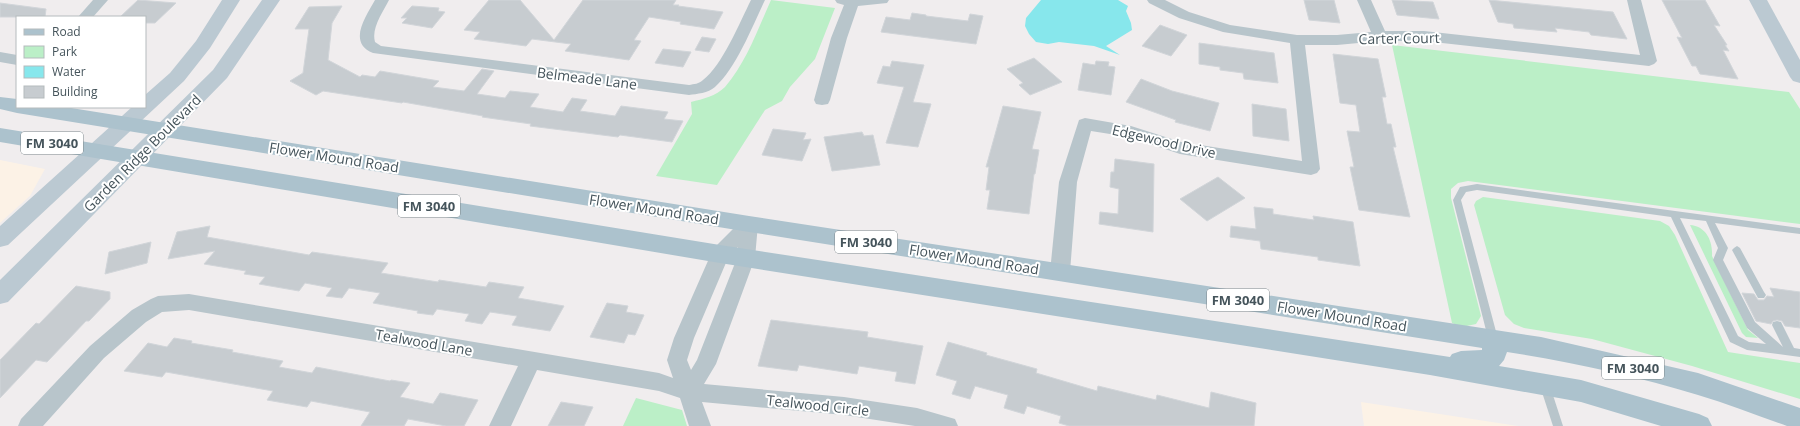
<svg xmlns="http://www.w3.org/2000/svg" width="1800" height="426" font-family="'Open Sans',sans-serif">
	<style>
		.commercial { fill: #fcf2e6 }
		.green { fill: #bbefc7 }
		.water { fill: #87e7ec }
		.building { fill: #c7ccd0; stroke: #d1d5d9 }
		.lines { fill: none; stroke-linecap: round; stroke-linejoin: round }
		.service { fill: #b8c5cb; fill-rule: evenodd }
		.minor { fill: #b8c5cb; fill-rule: evenodd }
		.secondary { fill: #bbc9d2; fill-rule: evenodd }
		.primary { fill: #acc2cd; fill-rule: evenodd }
		.labels { text-anchor: middle; dominant-baseline: central; stroke-width: 4; stroke-linejoin: round; paint-order: stroke }
		.shield { fill: #fff; stroke: #7d878c; stroke-width: 1 }
		.shield-label { font-size: 13px; font-weight: bold; fill: #45545b }
		.street-label { font-size: 14px; fill: #45545b; stroke: #fff }
	</style>
	<rect width="100%" height="100%" fill="#f0edee"/>
	<!-- commercial -->
	<g class="commercial">
		<polygon points="0,160 45,169 30,196 0,223"/>
		<polygon points="1361,402 1518,426 1364,426"/>
	</g>
	<!-- green -->
	<g class="green">
		<path d="M771,0L835,8L815,59L790,87L782,101L765,110L717,185L656,176L692,114L691,102C703,99 716,96 725,87C746,63 758,29 771,0Z"/>
		<polygon points="1392,45 1789,92 1800,109 1800,224 1468,181 1458,183 1451,189 1451,198 1481,316 1476,324 1462,327 1452,323"/>
		<polygon points="1483,197 1660,221 1669,226 1675,235 1728,352 1800,363 1800,399 1692,366 1592,339 1524,328 1514,324 1505,315 1474,205 1476,201"/>
		<path d="M1690,225C1706,226 1713,241 1712,256L1748,330L1758,338L1746,337L1742,333Z"/>
		<polygon points="636,398 682,410 687,426 623,426"/>
	</g>
	<!-- water -->
	<polygon class="water" points="1041,0 1118,0 1128,6 1126,11 1131,23 1132,30 1106,46 1120,55 1094,46 1059,42 1048,44 1036,42 1029,34 1025,26 1026,18"/>
	<!-- building -->
	<g class="building">
		<polygon points="138,0 176,3 155,23 145,23 145,17 120,17"/>
		<polygon points="489,0 520,0 554,40 583,0 676,0 673,5 679,5 678,6 723,12 714,29 680,24 681,22 649,17 634,40 641,41 629,60 565,51 571,44 532,39 526,46 474,39 480,32 464,30"/>
		<polygon points="1304,0 1334,0 1340,23 1309,20"/>
		<polygon points="1392,0 1433,2 1439,19 1397,15"/>
		<polygon points="1489,0 1613,12 1627,39 1591,35 1589,32 1555,28 1557,32 1514,28 1513,24 1498,22"/>
		<polygon points="1662,0 1705,0 1720,26 1714,25 1727,45 1725,45 1729,51 1723,50 1738,79 1700,74 1696,66 1692,66 1677,37 1682,38"/>
		<polygon points="0,3 46,9 45,17 0,17"/>
		<polygon points="342,6 332,23 328,60 360,77 362,75 375,77 380,71 439,81 433,87 464,91 482,69 494,71 477,94 505,98 510,91 539,94 530,107 563,112 572,98 587,100 580,111 615,116 621,106 668,112 664,119 683,121 672,142 620,135 618,137 530,126 531,124 482,117 483,116 403,102 402,103 323,91 316,95 290,81 303,73 309,29 295,29 309,7"/>
		<polygon points="412,6 439,8 438,11 445,12 432,28 402,23 407,18 401,18"/>
		<polygon points="912,13 926,15 926,16 968,21 970,14 983,16 976,44 881,32 886,17 910,20"/>
		<polygon points="1160,25 1187,35 1171,56 1142,46"/>
		<polygon points="702,37 716,39 709,52 695,50"/>
		<polygon points="1199,43 1274,53 1278,83 1244,79 1243,73 1220,70 1220,67 1199,64"/>
		<polygon points="663,49 691,52 683,67 655,63"/>
		<polygon points="1333,54 1378,59 1386,97 1382,97 1387,124 1391,124 1396,147 1393,147 1410,217 1359,210 1350,167 1354,167 1347,131 1360,132 1356,105 1340,103"/>
		<polygon points="1034,58 1062,82 1030,95 1019,85 1023,83 1007,69"/>
		<polygon points="892,61 924,65 913,102 931,104 918,147 886,143 904,87 877,83 883,66 890,67"/>
		<polygon points="1096,61 1109,62 1108,66 1115,67 1111,95 1078,90 1083,63 1095,65"/>
		<polygon points="1141,79 1172,91 1219,103 1210,131 1175,122 1176,120 1126,102"/>
		<polygon points="1252,104 1286,109 1289,141 1253,136"/>
		<polygon points="1003,106 1041,112 1032,149 1039,150 1035,174 1034,174 1029,214 987,209 990,190 986,190 989,167 986,167"/>
		<polygon points="773,129 806,133 803,140 811,139 802,161 762,155"/>
		<polygon points="862,132 864,136 873,135 880,165 832,171 824,137"/>
		<polygon points="1115,159 1154,164 1153,232 1099,224 1100,212 1118,214 1119,189 1110,187 1111,172 1114,172"/>
		<polygon points="1218,177 1245,198 1207,221 1180,199"/>
		<polygon points="1254,207 1273,209 1273,214 1314,220 1313,216 1353,222 1360,266 1318,260 1318,257 1261,249 1260,241 1230,237 1231,226 1256,229"/>
		<polygon points="210,226 207,237 309,255 312,252 388,263 381,273 438,282 439,280 486,287 489,282 524,287 518,298 564,306 550,331 512,325 517,316 490,312 482,324 465,321 469,314 437,309 433,315 417,313 418,311 373,303 380,293 349,288 342,298 326,296 332,288 305,283 299,291 259,284 265,277 244,274 246,271 204,264 215,251 168,259 177,232"/>
		<polygon points="151,242 147,263 105,274 109,252"/>
		<polygon points="76,286 110,292 110,299 89,321 86,321 47,362 36,360 0,398 0,360 36,323 39,324"/>
		<polygon points="1770,288 1800,292 1800,328 1785,326 1782,321 1777,320 1773,321 1771,324 1756,321 1742,293 1754,294 1758,300 1764,300 1767,296 1774,297"/>
		<polygon points="607,303 628,306 626,312 644,315 635,335 628,334 624,343 590,337"/>
		<polygon points="771,320 868,332 867,337 923,346 915,384 895,381 897,372 859,366 857,374 799,365 797,371 758,366"/>
		<polygon points="174,338 192,341 191,343 233,350 232,352 283,361 279,367 312,373 316,367 390,381 391,380 410,383 400,397 433,404 440,393 478,400 464,426 446,426 408,419 404,426 361,426 370,412 311,401 307,407 267,400 273,391 166,372 162,377 124,371 148,343 167,347"/>
		<polygon points="948,342 987,353 986,355 1037,369 1036,373 1097,391 1098,386 1156,400 1157,395 1209,408 1211,392 1256,403 1254,426 1069,426 1059,423 1061,416 1027,406 1024,414 1004,408 1008,395 975,386 970,399 952,394 957,381 936,375"/>
		<polygon points="561,402 593,407 584,426 548,426"/>
	</g>
	<g class="lines">
		<!-- service -->
		<g class="service">
			<path d="M1477,184L1800,228V234L1715,223L1728,248L1723,260L1755,322L1783,347L1772,325L1773,322L1777,321L1781,322L1794,348L1800,349V357L1747,350L1730,342L1671,217L1477,190L1466,192L1461,200L1498,339L1497,342L1493,343L1489,342L1453,200L1460,187ZM1680,218L1706,221L1718,248L1713,260L1747,328L1766,344L1749,342L1738,336Z"/>
			<polygon points="1737,246 1740,248 1764,292 1766,295 1764,298 1758,298 1732,250 1734,248"/>
			<polygon points="1545,382 1549,383 1550,386 1563,426 1553,426 1540,386 1541,383"/>
		</g>
		<!-- minor -->
		<g class="minor">
			<polygon points="93,0 108,0 93,17 78,17"/>
			<path d="M375,0H389C383,12 371,28 375,42L381,46L689,85C694,84 699,84 703,80C722,66 740,22 751,0H765C753,25 736,69 715,87C708,93 697,94 689,95L373,53C347,43 366,16 375,0Z"/>
			<polygon points="835,0 889,0 887,3 858,6 847,38 830,100 828,104 822,105 816,104 814,100 831,38 844,5 837,3"/>
			<polygon points="1147,0 1165,0 1189,12 1230,25 1297,35 1337,35 1371,32 1357,0 1371,0 1385,31 1424,31 1640,55 1627,0 1641,0 1657,61 1654,64 1649,66 1424,41 1380,41 1337,45 1305,45 1320,169 1317,173 1311,175 1180,154 1129,137 1091,131 1077,182 1070,272 1067,277 1060,279 1053,277 1050,272 1059,182 1079,120 1085,118 1131,126 1181,142 1302,161 1290,43 1223,32 1179,18 1149,3"/>
			<polygon points="0,52 17,55 17,65 0,62"/>
			<path d="M749,217L755,219L758,224L755,258L716,364L704,384L844,397L917,408L955,419L958,426H915L844,415L702,402L711,426H689L680,398L659,391L537,370L511,426H489L518,366L189,310L162,312L146,322L104,358L43,426H18L21,419L90,346L132,310L151,299L158,296L189,294L659,373L673,378L667,360L674,338L711,254L713,249L743,219ZM738,247L737,258L697,360L691,370L687,360L694,338L728,258Z"/>
		</g>
		<!-- secondary -->
		<g class="secondary">
			<polygon points="222,0 240,0 210,48 184,81 8,245 0,247 0,226 132,107 145,107 145,95 170,73 196,41"/>
			<polygon points="262,0 280,0 227,78 8,302 0,304 0,280 213,70"/>
			<polygon points="1749,0 1767,0 1800,60 1800,83 1793,81 1790,77"/>
		</g>
		<!-- primary -->
		<path class="primary" d="M0,97L17,99V107H65L749,216L1541,337L1698,373L1800,408V426H1787C1758,416 1728,404 1698,395C1636,376 1571,362 1507,352L1504,360L1499,366L1581,380L1699,414L1708,418L1712,426H1661L1581,402L1430,375L720,263L0,142V128L720,245L1450,357L1452,354L1461,351L1482,350V348L749,232L17,113L0,109Z"/>
	</g>
	<g class="labels">
		<!-- shield labels -->
		<g class="shield">
			<rect x="21" y="132" width="62" height="22" rx="3"/>
			<rect x="398" y="195" width="62" height="22" rx="3"/>
			<rect x="835" y="231" width="62" height="22" rx="3"/>
			<rect x="1207" y="289" width="62" height="22" rx="3"/>
			<rect x="1602" y="357" width="62" height="22" rx="3"/>
		</g>
		<g class="shield-label">
			<text x="52" y="143">FM 3040</text>
			<text x="429" y="206">FM 3040</text>
			<text x="866" y="242">FM 3040</text>
			<text x="1238" y="300">FM 3040</text>
			<text x="1633" y="368">FM 3040</text>
		</g>
		<!-- street labels -->
		<g class="street-label">
			<text transform="translate(1399 38) rotate(-1)">Carter Court</text>
			<text transform="translate(587 78) rotate(7)">Belmeade Lane</text>
			<text transform="translate(1164 141) rotate(13)">Edgewood Drive</text>
			<text transform="translate(142 153) rotate(-45)">Garden Ridge Boulevard</text>
			<text transform="translate(334 157) rotate(9)">Flower Mound Road</text>
			<text transform="translate(654 209) rotate(9)">Flower Mound Road</text>
			<text transform="translate(974 259) rotate(9)">Flower Mound Road</text>
			<text transform="translate(1342 316) rotate(9)">Flower Mound Road</text>
			<text transform="translate(424 342) rotate(10)">Tealwood Lane</text>
			<text transform="translate(818 405) rotate(6)">Tealwood Circle</text>
		</g>
	</g>
	<!-- legend -->
	<rect x="16" y="16" width="130" height="92" fill="#ffffff" stroke="#b5bbbd"/>
	<rect x="24" y="29" width="20" height="6" fill="#acc2cd" stroke="#b5bbbd"/>
	<text x="52" y="36" font-size="12" fill="#45545b">Road</text>
	<rect x="24" y="46" width="20" height="12" fill="#bbefc7" stroke="#b5bbbd"/>
	<text x="52" y="56" font-size="12" fill="#45545b">Park</text>
	<rect x="24" y="66" width="20" height="12" fill="#87e7ec" stroke="#b5bbbd"/>
	<text x="52" y="76" font-size="12" fill="#45545b">Water</text>
	<rect x="24" y="86" width="20" height="12" fill="#c7ccd0" stroke="#b5bbbd"/>
	<text x="52" y="96" font-size="12" fill="#45545b">Building</text>
</svg>
